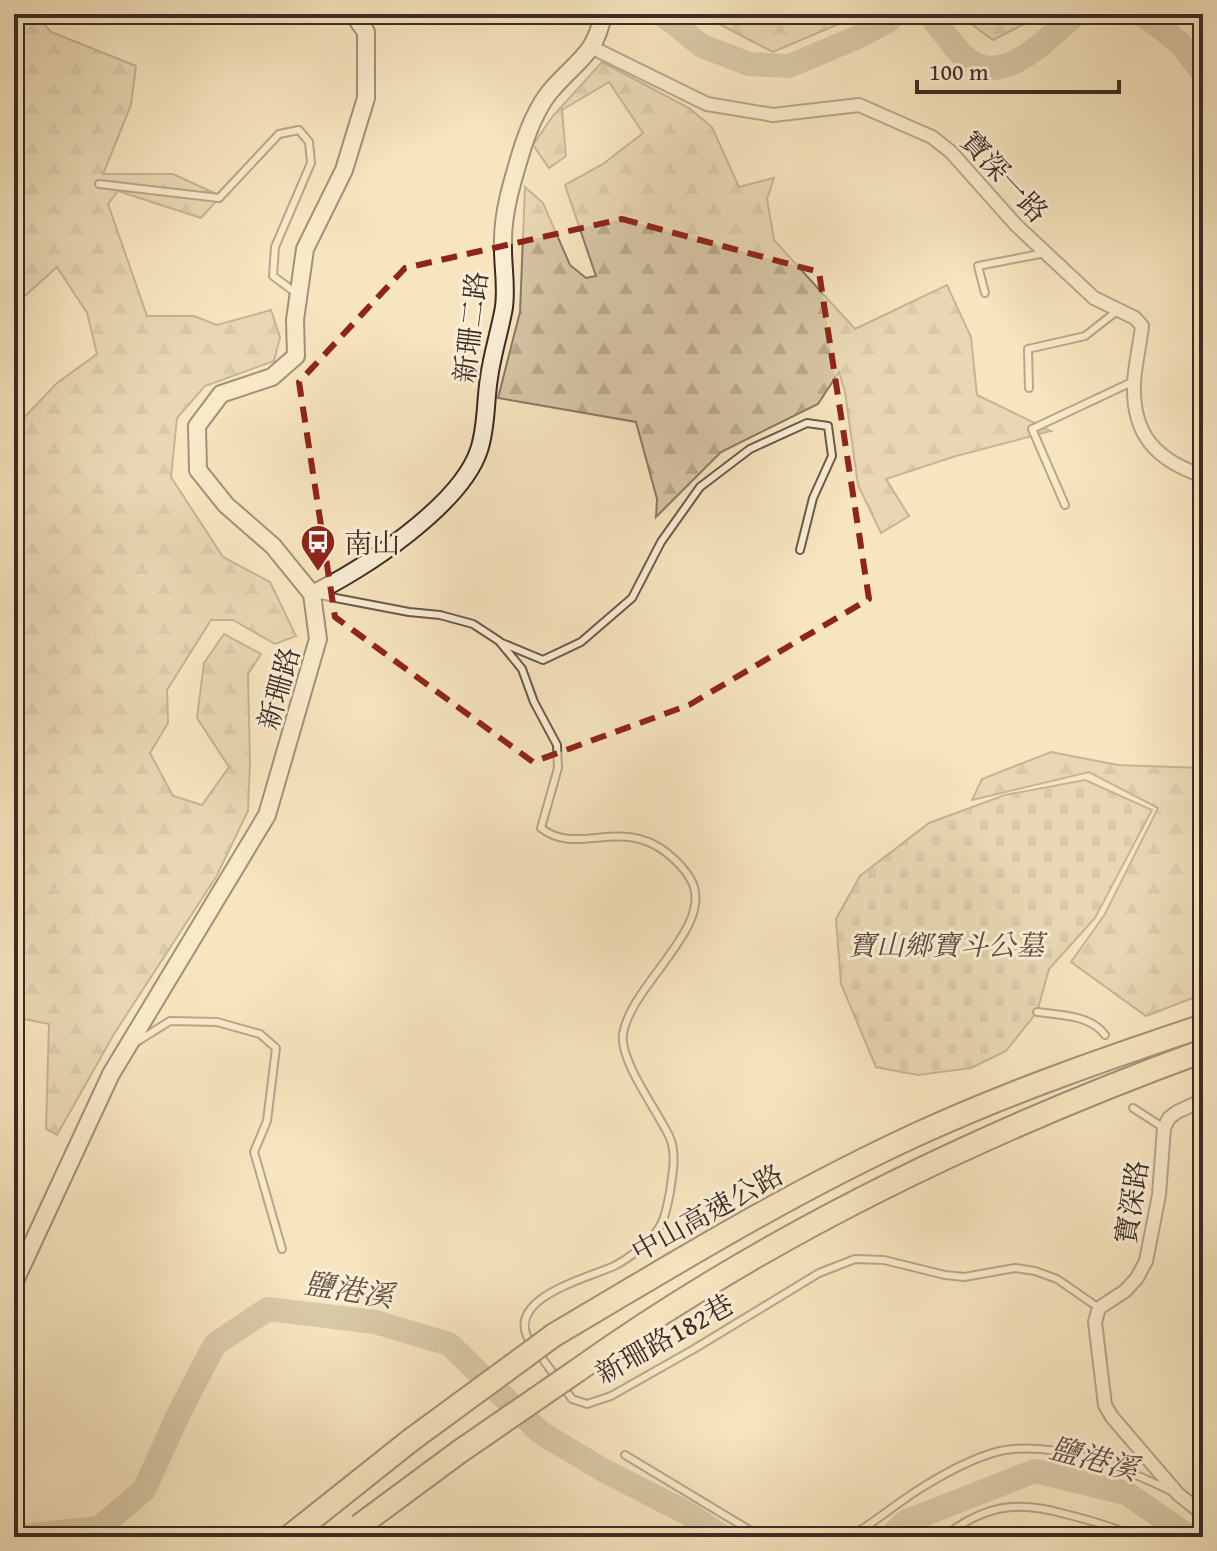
<svg xmlns="http://www.w3.org/2000/svg" width="1217" height="1551" font-family="'Gentium Book Plus','Noto Serif TC',serif">
	<style>
		.forest { fill: url(#forest-firs); stroke: #897866; stroke-width: 2 }
		.cemetery { fill: url(#cemetery-stones); stroke: #897866; stroke-width: 2 }
		.lines { fill: none; stroke-linecap: round; stroke-linejoin: round }
		.river { stroke: #b7a68b; stroke-width: 24 }
		.lane-casing { stroke: #6a5a4c; stroke-width: 10 }
		.street-casing { stroke: #6a5a4c; stroke-width: 16 }
		.secondary-casing { stroke: #3b2b26; stroke-width: 20 }
		.highway-casing { stroke: #3b2b26; stroke-width: 26 }
		.lane { stroke: #faeed5; stroke-width: 6 }
		.street { stroke: #faeed5; stroke-width: 12 }
		.secondary { stroke: #faeed5; stroke-width: 16 }
		.highway { stroke: #f7e5bf; stroke-width: 22 }
		.highway-bridge-casing { stroke: #3b2b26; stroke-width: 26; stroke-linecap: butt }
		.highway-bridge { stroke: #f7e5bf; stroke-width: 22 }
		.marked { fill: none; stroke: #8f2418; stroke-width: 6; stroke-dasharray: 16 10; stroke-linejoin: round }
		.labels { text-anchor: middle; dominant-baseline: central; stroke-width: 6; stroke-linejoin: round; paint-order: stroke }
		.street-label { font-size: 28px; fill: #3b2b26; stroke: #faeed5 }
		.poi-label { font-size: 28px; fill: #3b2b26; stroke: #faeed5; text-anchor: start }
		.park-label { font-size: 28px; font-style: italic; fill: #5a4a3f; stroke: #faeed5 }
		.water-label { font-size: 30px; font-style: italic; fill: #605044; stroke: #faeed5 }
	</style>
	<defs>
		<pattern id="forest-firs" width="22" height="20" patternUnits="userSpaceOnUse" patternTransform="scale(2)"><rect width="22" height="20" fill="#d7c5a5"/><path d="M5 1l3.5 6h-7zM16 11l3.5 6h-7z" fill="#b9a98e"/></pattern>
		<pattern id="cemetery-stones" width="16" height="16" patternUnits="userSpaceOnUse" patternTransform="scale(2)"><rect width="16" height="16" fill="#d7c5a5"/><path d="M2 7V4a2 2 0 0 1 4 0v3zM10 15v-3a2 2 0 0 1 4 0v3z" fill="#b9a98e"/></pattern>
	</defs>
	<rect width="100%" height="100%" fill="#f7e5bf"/>
	<filter id="stains"><feTurbulence type="fractalNoise" baseFrequency=".0025" numOctaves="4"/><feColorMatrix values="0 0 0 0 .2 0 0 0 0 .09 0 0 0 0 .02 0 0 0 .5 -.17"/></filter>
	<radialGradient id="worn" r=".72"><stop offset=".6" stop-color="#630" stop-opacity="0"/><stop offset="1" stop-color="#630" stop-opacity=".3"/></radialGradient>
	<!-- forest -->
	<g class="forest">
		<polygon points="14,14 35,14 51,32 136,66 131,105 103,174 173,174 221,196 201,218 118,191 108,204 147,316 194,316 217,325 271,310 280,337 274,361 205,386 177,418 171,477 223,557 270,582 296,636 275,644 233,620 211,620 167,690 168,723 150,753 173,796 202,805 229,767 197,718 204,663 224,634 261,654 248,674 250,762 248,811 216,877 114,1034 57,1135 46,1129 49,1024 14,1017 14,428 57,383 97,354 87,313 57,267 18,302 14,303"/>
		<polygon points="706,14 862,14 773,52 711,20"/>
		<polygon points="958,14 1043,14 993,40"/>
		<polygon points="602,62 689,108 712,127 739,187 774,178 767,199 774,240 855,329 947,285 971,337 977,395 1051,431 956,456 886,479 909,516 881,533 858,485 845,392 839,372 818,404 721,452 656,517 657,499 636,422 498,398 520,312 525,187 543,203 570,265 586,278 596,276 565,185 603,164 643,133 609,82 562,110 566,156 549,168 533,145 552,117"/>
		<polygon points="1051,752 1118,765 1203,768 1203,994 1146,1016 1071,962 1105,914 1158,808 1089,772 972,800 982,779"/>
	</g>
	<!-- cemetery -->
	<polygon class="cemetery" points="1085,780 1152,810 1095,918 1049,969 1037,1012 1006,1051 971,1068 918,1075 876,1067 841,984 836,919 860,876 929,823 1005,795"/>
	<g class="lines">
		<!-- river -->
		<g class="river">
			<polyline points="662,14 702,46 749,64 789,66 858,37 888,21 896,14"/>
			<path d="M929,14C940,27 956,52 970,61C1008,86 1048,36 1077,14"/>
			<polyline points="1142,14 1179,42 1203,73"/>
			<polyline points="14,1537 99,1528 144,1490 180,1411 215,1344 268,1309 375,1322 449,1344 541,1433 603,1470 687,1513 723,1537"/>
			<polyline points="890,1537 905,1522 1035,1471 1126,1493 1190,1537"/>
		</g>
		<defs>
			<g id="lane">
				<polyline points="99,184 219,198 279,134 299,130 309,142 311,163 275,247 273,276 296,293"/>
				<polyline points="985,293 978,266 1045,253"/>
				<polyline points="1029,388 1028,349 1085,336 1117,311"/>
				<polyline points="1065,505 1032,429 1134,381"/>
				<path d="M320,595L409,612L440,615L473,624L499,641L522,669L534,702L557,745L558,768L541,828C577,857 621,816 667,853C677,861 685,869 691,880C716,926 631,984 623,1034C619,1061 659,1113 670,1138C677,1155 672,1176 670,1192C667,1206 665,1221 656,1232C646,1245 628,1259 614,1266C586,1279 499,1299 532,1345"/>
				<polyline points="502,643 543,660 581,642 632,598 661,542 700,487 750,449 807,423 828,426 832,456 813,498 800,550"/>
				<path d="M1037,1012C1060,1015 1091,1015 1105,1035"/>
				<polyline points="138,1041 170,1021 217,1022 260,1034 276,1048 267,1121 254,1152 282,1249"/>
				<polyline points="1133,1108 1164,1128"/>
				<polyline points="539,1354 572,1399 587,1404 611,1396 694,1349 819,1273 855,1259 884,1260 945,1275 964,1277 1015,1268 1035,1271 1057,1279 1099,1308"/>
				<polyline points="625,1455 761,1537"/>
				<path d="M849,1537C876,1522 899,1501 926,1485C949,1471 978,1455 1005,1450C1060,1442 1122,1467 1171,1491"/>
				<path d="M943,1537C985,1505 1016,1500 1065,1514C1090,1520 1113,1527 1136,1537"/>
			</g>
			<g id="street">
				<path d="M593,48L707,104L773,115L859,105L932,137L951,152L1016,225L1094,298L1135,318L1142,326C1140,345 1135,364 1134,383C1132,435 1156,460 1203,476"/>
				<polyline points="1203,1100 1177,1112 1169,1118 1164,1128 1159,1195 1146,1261 1137,1278 1125,1291 1099,1308 1095,1322 1105,1405 1112,1417 1178,1494 1203,1514"/>
			</g>
			<g id="secondary">
				<path d="M312,594C363,570 461,505 479,450C487,426 485,402 489,378C492,354 500,331 504,307C507,285 502,263 503,240C503,209 514,176 523,146C530,125 539,103 554,87C579,59 596,53 603,14"/>
				<polyline points="14,1283 111,1074 267,815 318,639 312,594 273,546 226,505 198,470 197,426 221,394 272,377 296,356 295,320 305,249 344,170 366,98 366,32 353,14"/>
			</g>
			<g id="highway">
				<path d="M554,1335C674,1264 793,1191 920,1133C1012,1091 1107,1058 1203,1026"/>
				<path d="M578,1370C769,1234 984,1131 1203,1051"/>
				<polyline points="289,1537 411,1440"/>
			</g>
		</defs>
		<!-- lane casing -->
		<use href="#lane" class="lane-casing"/>
		<!-- street casing -->
		<use href="#street" class="street-casing"/>
		<!-- secondary casing -->
		<use href="#secondary" class="secondary-casing"/>
		<!-- highway casing -->
		<use href="#highway" class="highway-casing"/>
		<!-- lane -->
		<use href="#lane" class="lane"/>
		<!-- street -->
		<use href="#street" class="street"/>
		<!-- secondary -->
		<use href="#secondary" class="secondary"/>
		<!-- highway -->
		<use href="#highway" class="highway"/>
		<defs>
			<g id="highway-bridge">
				<polyline points="411,1440 554,1335"/>
				<polyline points="359,1526 459,1452 578,1370"/>
			</g>
		</defs>
		<!-- highway-bridge casing -->
		<use href="#highway-bridge" class="highway-bridge-casing"/>
		<!-- highway-bridge -->
		<use href="#highway-bridge" class="highway-bridge"/>
	</g>
	<!-- marked area -->
	<path d="M0 0H1217V1551H0ZM622,219L819,272L869,599L689,705L533,762L335,617L299,382L405,268Z" fill="#f7e5bf" fill-opacity=".55" fill-rule="evenodd"/>
	<path class="marked" d="M622,219L819,272L869,599L689,705L533,762L335,617L299,382L405,268Z"/>
	<!-- icons -->
	<defs>
		<symbol id="bus-pin" viewBox="-11 -11 22 30"><path d="M0 17L-7.5 6A9.5 9.5 0 1 1 7.5 6Z" fill="#8f2418" stroke="#faeed5"/><path d="M-5-6H5V4H4V6H2V4H-2V6H-4V4H-5ZM-3.5-4V0h7V-4ZM-3.5 1.2v1.5H-2V1.2ZM2 1.2v1.5H3.5V1.2Z" fill="#fff"/></symbol>
	</defs>
	<g fill-rule="evenodd">
		<use href="#bus-pin" x="298" y="522" width="40" height="54"/>
	</g>
	<g class="labels">
		<!-- street labels -->
		<g class="street-label">
			<text transform="translate(1005 176) rotate(47)">寶深一路</text>
			<text transform="translate(470 327) rotate(-83)">新珊二路</text>
			<text transform="translate(278 688) rotate(-74)">新珊路</text>
			<text transform="translate(1131 1202) rotate(-81)">寶深路</text>
			<text transform="translate(707 1212) rotate(-29)">中山高速公路</text>
			<text transform="translate(664 1338) rotate(-29)">新珊路182巷</text>
		</g>
		<!-- poi labels -->
		<g class="poi-label">
			<text x="344" y="542">南山</text>
		</g>
		<!-- park labels -->
		<g class="park-label">
			<text x="946" y="944">寶山鄉寶斗公墓</text>
		</g>
		<!-- water labels -->
		<g class="water-label">
			<text transform="translate(349 1289) rotate(9)">鹽港溪</text>
			<text transform="translate(1094 1458) rotate(15)">鹽港溪</text>
		</g>
	</g>
	<!-- margin -->
	<rect width="1217" height="1551" fill="none" stroke="#f7e5bf" stroke-width="48"/>
	<rect x="16" y="16" width="1185" height="1519" fill="none" stroke="#3b2b26" stroke-width="4"/>
	<rect x="24" y="24" width="1169" height="1503" fill="none" stroke="#3b2b26" stroke-width="2"/>
	<!-- scale -->
	<path d="M917 80v12h202v-12" fill="none" stroke="#3b2b26" stroke-width="4"/>
	<text x="929" y="80" font-size="24" fill="#3b2b26" stroke="#faeed5" stroke-width="6" paint-order="stroke">100 m</text>
	<rect width="100%" height="100%" filter="url(#stains)"/>
	<rect width="100%" height="100%" fill="url(#worn)"/>
</svg>
